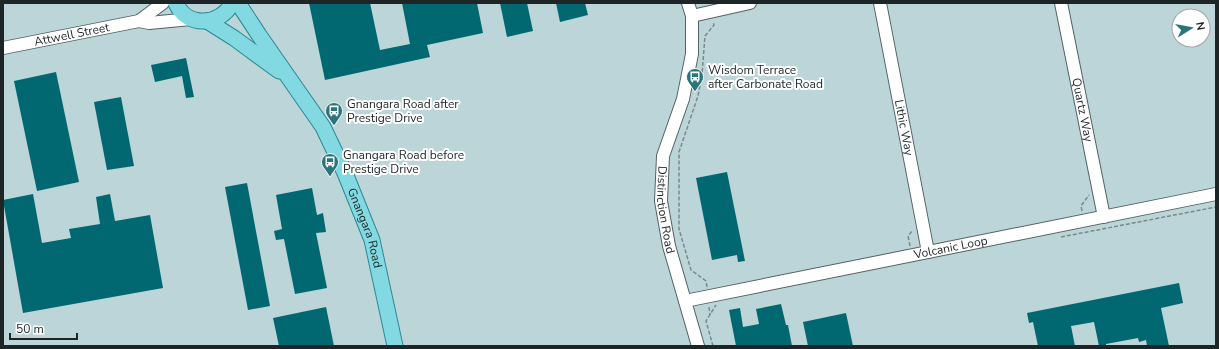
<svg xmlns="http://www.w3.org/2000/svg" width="1219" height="349" font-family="'Nunito Sans',sans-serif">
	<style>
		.built { fill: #bbd5d8; fill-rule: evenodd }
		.building { fill: #016871 }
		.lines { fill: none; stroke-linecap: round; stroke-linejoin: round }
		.minor-casing { stroke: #546365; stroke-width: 14 }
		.major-casing { stroke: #2a8993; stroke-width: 17 }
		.path { stroke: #7c898a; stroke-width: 1.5; stroke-dasharray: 4 2; stroke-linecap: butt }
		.minor { stroke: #fff; stroke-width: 12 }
		.major { stroke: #83d9e2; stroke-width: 15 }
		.labels { text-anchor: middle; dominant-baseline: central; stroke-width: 4; stroke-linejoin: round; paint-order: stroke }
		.street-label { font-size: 12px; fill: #1e2526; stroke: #fff }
		.poi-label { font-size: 12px; fill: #1e2526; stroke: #fff; text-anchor: start }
	</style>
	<rect width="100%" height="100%" fill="#d0e2e4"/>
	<!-- built -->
	<path class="built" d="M3,3H1216V346H3ZM1179,16H1203V40H1179Z"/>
	<!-- building -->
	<g class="building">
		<polygon points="309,3 370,3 380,50 410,44 402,3 477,3 483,33 427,45 430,57 325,80"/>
		<polygon points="500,3 527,3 533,31 507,37"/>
		<polygon points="556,3 585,3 588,15 560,22"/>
		<polygon points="186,58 194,97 186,98 182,76 155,82 151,65"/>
		<polygon points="56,72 79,182 37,191 14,81"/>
		<polygon points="121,97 134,166 107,170 94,102"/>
		<polygon points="727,172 745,261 738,262 737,255 712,260 696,178"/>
		<polygon points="247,183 270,306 248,310 225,187"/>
		<polygon points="312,188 317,215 323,213 326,232 316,233 327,288 295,294 284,239 276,240 274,231 282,229 276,195"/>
		<polygon points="33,194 42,243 71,238 69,229 100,224 96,197 110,194 115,221 150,215 163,288 23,313 3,200"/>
		<polygon points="1179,283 1183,303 1161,308 1169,346 1147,346 1146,340 1139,342 1138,338 1106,344 1106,346 1099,346 1094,322 1071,326 1075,346 1038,346 1033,322 1029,323 1027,313"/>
		<polygon points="781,304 786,325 788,325 792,346 736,346 729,310 740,308 743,327 759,324 756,309"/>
		<polygon points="326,307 334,346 279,346 273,318"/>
		<polygon points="846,313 853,346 808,346 803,322"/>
	</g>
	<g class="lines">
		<defs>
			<g id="minor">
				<path id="s1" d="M688,3L692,16V54L683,99L663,156L661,201L669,246L698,346"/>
				<path id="s2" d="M880,3L928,252"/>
				<path id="s3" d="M1061,3L1104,217"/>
				<polyline points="692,16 750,3"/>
				<polyline points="139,21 163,3"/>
				<path id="s4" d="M3,48L139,21L149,23L191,19"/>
				<path id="s5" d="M685,301L1216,194"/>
			</g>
			<g id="major">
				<path d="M176,3C186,28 221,26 232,3"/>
				<path id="s6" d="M238,3L259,35L323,127L345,173L372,240L395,346"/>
				<polyline points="207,21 234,38 279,71"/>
			</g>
		</defs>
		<!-- minor casing -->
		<use href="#minor" class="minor-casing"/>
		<!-- major casing -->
		<use href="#major" class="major-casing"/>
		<!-- path -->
		<g class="path">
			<polyline points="1082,211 1081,206 1089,195"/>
			<polyline points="1061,237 1216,207"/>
			<polyline points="910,246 908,236 913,230"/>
			<polyline points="707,287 706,281 691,270 679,229 679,152 698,96 702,74 705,36 714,25 713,22"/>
			<polyline points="709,307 710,315"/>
			<polyline points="713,346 706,321 716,305"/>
		</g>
		<!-- minor -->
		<use href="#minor" class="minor"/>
		<!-- major -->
		<use href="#major" class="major"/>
	</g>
	<!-- icons -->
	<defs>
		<symbol id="bus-pin" viewBox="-11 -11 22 30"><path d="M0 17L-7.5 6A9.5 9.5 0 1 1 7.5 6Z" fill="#2b747c" stroke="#fff"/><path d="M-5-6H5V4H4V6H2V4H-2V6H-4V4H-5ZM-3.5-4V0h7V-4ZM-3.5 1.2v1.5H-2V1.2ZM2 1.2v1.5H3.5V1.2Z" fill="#fff"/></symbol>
	</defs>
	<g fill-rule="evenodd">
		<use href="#bus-pin" x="685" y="67" width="20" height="27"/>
		<use href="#bus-pin" x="324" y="101" width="20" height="27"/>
		<use href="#bus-pin" x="320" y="152" width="20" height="27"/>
	</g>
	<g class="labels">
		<!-- street labels -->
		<g class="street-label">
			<text stroke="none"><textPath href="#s4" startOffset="70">Attwell Street</textPath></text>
			<text stroke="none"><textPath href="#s3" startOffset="109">Quartz Way</textPath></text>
			<text stroke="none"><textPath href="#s2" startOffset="127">Lithic Way</textPath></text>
			<text stroke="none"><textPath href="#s1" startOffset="212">Distinction Road</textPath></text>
			<text stroke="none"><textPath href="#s6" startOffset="260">Gnangara Road</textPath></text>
			<text stroke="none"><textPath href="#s5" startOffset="271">Volcanic Loop</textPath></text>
		</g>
		<!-- poi labels -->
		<g class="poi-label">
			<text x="708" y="70">Wisdom Terrace<tspan x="708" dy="14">after Carbonate Road</tspan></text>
			<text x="347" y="104">Gnangara Road after<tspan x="347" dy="14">Prestige Drive</tspan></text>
			<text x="343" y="155">Gnangara Road before<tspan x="343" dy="14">Prestige Drive</tspan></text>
		</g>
	</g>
	<!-- border -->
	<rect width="1219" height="349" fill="none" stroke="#1e2526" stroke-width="8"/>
	<!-- north arrow -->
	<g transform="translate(1191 28) rotate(79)"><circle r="19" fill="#ffffff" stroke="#a5a8a8"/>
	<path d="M0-3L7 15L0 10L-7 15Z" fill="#2b747c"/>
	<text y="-6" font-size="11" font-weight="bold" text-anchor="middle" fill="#1e2526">N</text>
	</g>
	<!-- scale -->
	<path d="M10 333v6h67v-6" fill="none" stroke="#1e2526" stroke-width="2"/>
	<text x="16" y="333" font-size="12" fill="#1e2526" stroke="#ffffff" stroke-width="3" paint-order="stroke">50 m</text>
</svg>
